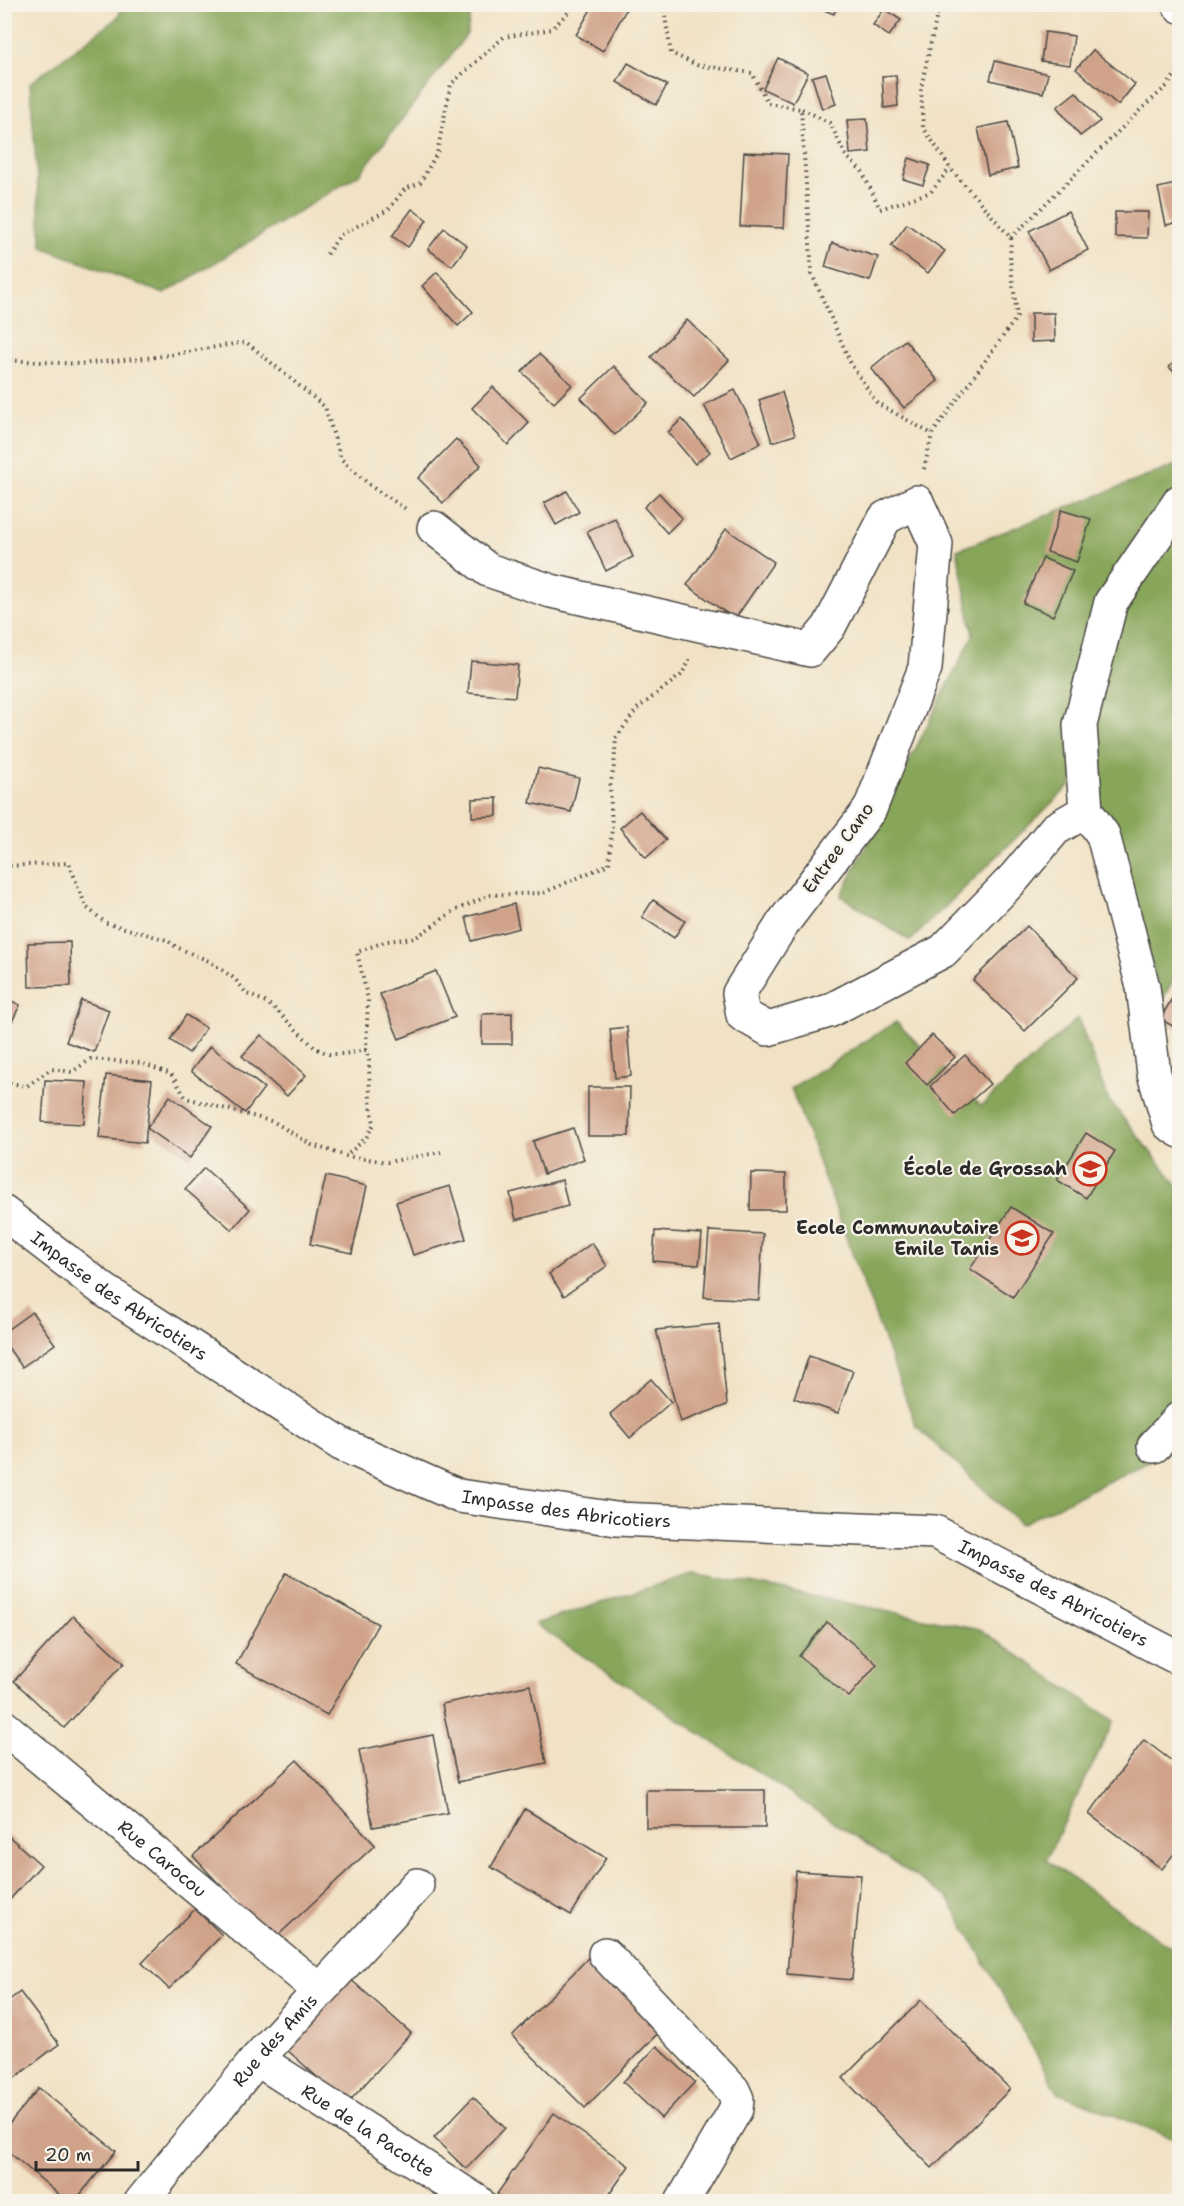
<svg xmlns="http://www.w3.org/2000/svg" width="1184" height="2206" font-family="'Shantell Sans',sans-serif">
	<style>
		.forest { fill: #87a65a; stroke: #596842; stroke-width: 1.5 }
		.building { fill: #d0a289 }
		.lines { fill: none; stroke-linecap: round; stroke-linejoin: round }
		.minor-casing { stroke: #494642; stroke-width: 36 }
		.path { stroke: #494642; stroke-width: 4; stroke-dasharray: 1.5 4.5; stroke-linecap: butt }
		.minor { stroke: #fff; stroke-width: 33 }
		.labels { text-anchor: middle; dominant-baseline: central; stroke-width: 4.5; stroke-linejoin: round; paint-order: stroke }
		.street-label { font-size: 18px; fill: #2b2b2b; stroke: #f7f3e8 }
		.poi-label { font-size: 18px; font-weight: bold; fill: #2b2b2b; stroke: #f7f3e8; text-anchor: end }
	</style>
	<rect width="100%" height="100%" fill="#f7f3e8"/>
	<filter id="ink" filterUnits="userSpaceOnUse"><feTurbulence type="fractalNoise" baseFrequency=".0167" numOctaves="2"/><feDisplacementMap in="SourceGraphic" scale="12" xChannelSelector="R" yChannelSelector="G"/><feConvolveMatrix kernelMatrix="1 2 1 2 8 2 1 2 1" color-interpolation-filters="sRGB"/></filter>
	<filter id="wash" filterUnits="userSpaceOnUse"><feTurbulence type="fractalNoise" baseFrequency=".008" numOctaves="4" result="noise"/><feDisplacementMap in="SourceGraphic" scale="24" xChannelSelector="R" yChannelSelector="G"/><feGaussianBlur stdDeviation="1.35" result="paint"/><feColorMatrix in="noise" values="0 0 0 0 0 0 0 0 0 0 0 0 0 0 0 0 0 1.4 0 .05"/><feComposite in="paint" operator="in"/></filter>
	<g filter="url(#wash)">
		<rect width="100%" height="100%" fill="#f1e2c5"/>
		<!-- forest -->
		<g class="forest">
			<polygon points="123,5 123,4 472,5 467,34 360,174 164,294 42,247 30,83 118,17"/>
			<polygon points="1179,464 1180,968 1163,999 1087,769 910,941 841,896 973,635 957,550"/>
			<polygon points="1078,1018 1108,1099 1179,1187 1179,1447 1021,1524 916,1426 791,1088 896,1022 981,1106"/>
			<polygon points="694,1573 980,1629 1114,1721 1046,1860 1179,1953 1179,2141 1058,2093 948,1898 535,1624"/>
		</g>
		<g id="blocks">
			<!-- building -->
			<g class="building">
				<polygon points="594,4 621,4 627,8 603,51 576,35"/>
				<polygon points="809,4 837,4 834,14"/>
				<polygon points="884,9 901,20 889,36 873,25"/>
				<polygon points="1045,32 1074,36 1070,65 1041,61"/>
				<polygon points="1093,50 1135,84 1118,105 1076,69"/>
				<polygon points="778,58 808,73 793,103 763,89"/>
				<polygon points="995,61 1048,74 1043,93 990,80"/>
				<polygon points="628,63 667,85 656,105 617,82"/>
				<polygon points="826,73 836,104 822,109 812,77"/>
				<polygon points="896,75 898,106 884,108 882,76"/>
				<polygon points="1076,92 1100,121 1080,136 1057,107"/>
				<polygon points="867,119 870,152 850,154 847,120"/>
				<polygon points="1008,122 1018,168 988,175 978,128"/>
				<polygon points="744,152 788,154 784,228 740,226"/>
				<polygon points="909,158 930,165 923,185 903,179"/>
				<polygon points="1180,183 1180,222 1166,225 1158,188"/>
				<polygon points="412,209 427,220 408,247 392,236"/>
				<polygon points="1068,211 1088,250 1049,270 1029,231"/>
				<polygon points="1115,212 1148,212 1147,238 1115,237"/>
				<polygon points="907,224 945,251 928,273 891,246"/>
				<polygon points="444,228 467,246 452,266 428,249"/>
				<polygon points="832,243 878,257 870,281 825,267"/>
				<polygon points="437,272 473,312 458,326 422,286"/>
				<polygon points="1031,313 1054,313 1055,341 1031,342"/>
				<polygon points="687,320 729,360 694,397 651,357"/>
				<polygon points="905,340 938,381 904,408 871,368"/>
				<polygon points="539,354 572,385 554,403 522,372"/>
				<polygon points="1180,357 1180,378 1169,367"/>
				<polygon points="614,366 648,403 615,435 581,398"/>
				<polygon points="493,387 529,423 508,445 472,408"/>
				<polygon points="735,390 761,443 731,458 704,405"/>
				<polygon points="782,392 795,435 772,442 759,400"/>
				<polygon points="682,419 710,452 695,464 668,432"/>
				<polygon points="456,439 481,465 443,503 418,478"/>
				<polygon points="567,491 579,512 556,525 544,503"/>
				<polygon points="659,493 682,518 667,533 644,507"/>
				<polygon points="1061,510 1091,519 1077,562 1047,552"/>
				<polygon points="615,518 633,557 606,571 587,531"/>
				<polygon points="726,529 774,562 735,619 687,585"/>
				<polygon points="1043,558 1073,571 1053,616 1023,603"/>
				<polygon points="471,661 518,665 515,697 468,693"/>
				<polygon points="538,768 579,778 571,812 530,803"/>
				<polygon points="497,798 497,816 472,817 472,799"/>
				<polygon points="640,811 666,840 646,858 620,828"/>
				<polygon points="653,900 685,921 674,938 642,917"/>
				<polygon points="514,904 519,928 472,941 466,917"/>
				<polygon points="1027,926 1078,978 1025,1031 973,980"/>
				<polygon points="70,942 71,986 29,987 28,943"/>
				<polygon points="436,971 455,1017 399,1039 380,994"/>
				<polygon points="1180,985 1180,1030 1160,1019"/>
				<polygon points="4,997 20,1005 4,1038"/>
				<polygon points="81,1000 109,1010 94,1052 66,1042"/>
				<polygon points="512,1013 512,1044 482,1044 482,1014"/>
				<polygon points="186,1015 206,1028 189,1053 170,1040"/>
				<polygon points="627,1027 631,1076 615,1078 610,1029"/>
				<polygon points="261,1035 306,1075 287,1096 242,1056"/>
				<polygon points="932,1035 955,1057 927,1085 905,1063"/>
				<polygon points="210,1046 264,1088 245,1113 191,1071"/>
				<polygon points="965,1055 990,1084 955,1115 930,1086"/>
				<polygon points="106,1075 152,1080 145,1143 99,1138"/>
				<polygon points="45,1080 87,1082 84,1124 42,1122"/>
				<polygon points="588,1087 630,1087 629,1136 588,1136"/>
				<polygon points="170,1096 212,1126 190,1158 147,1128"/>
				<polygon points="573,1128 584,1159 544,1174 533,1141"/>
				<polygon points="1086,1133 1115,1151 1086,1198 1057,1180"/>
				<polygon points="204,1168 250,1209 232,1230 185,1189"/>
				<polygon points="751,1173 786,1174 786,1210 750,1210"/>
				<polygon points="326,1176 367,1186 352,1253 310,1244"/>
				<polygon points="562,1180 568,1206 516,1220 510,1193"/>
				<polygon points="450,1186 466,1239 413,1255 396,1202"/>
				<polygon points="1011,1207 1054,1234 1013,1297 970,1269"/>
				<polygon points="655,1231 702,1234 699,1265 653,1261"/>
				<polygon points="709,1231 763,1234 759,1300 704,1297"/>
				<polygon points="592,1243 607,1266 564,1296 549,1274"/>
				<polygon points="32,1312 55,1344 22,1367 4,1342 4,1332"/>
				<polygon points="719,1324 727,1405 680,1422 656,1330"/>
				<polygon points="809,1356 853,1371 838,1413 794,1398"/>
				<polygon points="651,1379 671,1402 630,1438 610,1414"/>
				<polygon points="286,1573 378,1624 327,1715 236,1664"/>
				<polygon points="73,1616 124,1663 64,1728 14,1681"/>
				<polygon points="827,1622 877,1664 849,1697 799,1656"/>
				<polygon points="530,1685 546,1763 458,1782 442,1704"/>
				<polygon points="433,1735 448,1813 373,1827 359,1750"/>
				<polygon points="1144,1740 1180,1767 1180,1846 1162,1869 1089,1814"/>
				<polygon points="297,1760 375,1845 272,1941 193,1856"/>
				<rect x="646" y="1790" width="119" height="38"/>
				<polygon points="525,1809 606,1858 571,1915 491,1867"/>
				<polygon points="4,1832 41,1865 4,1906"/>
				<polygon points="796,1871 861,1875 852,1980 787,1974"/>
				<polygon points="195,1909 222,1935 169,1989 142,1963"/>
				<polygon points="588,1958 661,2030 585,2108 512,2036"/>
				<polygon points="348,1977 411,2033 347,2104 285,2048"/>
				<polygon points="20,1992 59,2044 4,2086 4,2004"/>
				<polygon points="921,2000 1010,2089 932,2168 843,2078"/>
				<polygon points="657,2046 695,2082 661,2118 623,2082"/>
				<polygon points="39,2088 116,2151 74,2202 68,2202 4,2148 4,2130"/>
				<polygon points="473,2097 505,2128 466,2169 434,2138"/>
				<polygon points="554,2113 629,2166 604,2202 508,2202 497,2194"/>
			</g>
		</g>
	</g>
	<g filter="url(#ink)">
		<use href="#blocks" fill-opacity="0" stroke="#494642" stroke-width="1.5"/>
		<g class="lines">
			<defs>
				<g id="minor">
					<polyline points="1179,4 1180,6"/>
					<polyline points="434,528 488,570 551,591 810,650 829,627 885,518 917,502 936,544 925,668 870,809 783,923 739,993 743,1015 768,1029 829,1011 943,951 1015,877 1055,829 1086,811 1103,835 1143,987 1154,1074 1169,1124 1180,1131"/>
					<polyline points="1086,811 1080,725 1111,602 1180,501"/>
					<path id="s1" d="M4,1213L104,1290L341,1444L459,1496L616,1519L935,1532L1180,1659"/>
					<polyline points="1154,1446 1180,1418"/>
					<path id="s2" d="M4,1727L319,1990"/>
					<polyline points="605,1954 733,2090 737,2099 736,2109 682,2202"/>
					<path id="s3" d="M257,2059L478,2202"/>
					<path id="s4" d="M141,2202L257,2059L417,1885"/>
				</g>
			</defs>
			<!-- minor casing -->
			<use href="#minor" class="minor-casing"/>
			<!-- path -->
			<g class="path">
				<polyline points="663,4 671,53 697,65 752,73 768,103 801,109 812,274 851,364 877,403 932,434"/>
				<polyline points="802,109 830,123 846,156 862,171 880,209 931,192 950,168"/>
				<polyline points="1011,238 1139,111 1167,86 1180,68"/>
				<polyline points="327,254 340,235 388,210 405,189 420,183 437,153 451,84 504,37 552,29 576,4"/>
				<polyline points="4,360 79,364 156,357 246,342 325,407 341,459 372,487 406,509"/>
				<polyline points="924,469 932,434 1017,317 1010,259 1011,238 950,168 923,127 921,88 937,15 943,4"/>
				<polyline points="4,866 69,863 86,907 106,923 167,940 176,947 209,961 235,979 247,994 262,1000 274,1008 315,1048 329,1054 344,1054 366,1050 369,1061 370,1101 374,1124 366,1138 346,1156"/>
				<polyline points="366,1050 368,1000 357,952 387,941 415,938 454,911 490,895 543,893 609,864 612,827 610,787 614,766 616,738 637,709 681,675 689,662 689,656"/>
				<polyline points="4,1082 27,1086 51,1069 72,1072 91,1059 141,1063 171,1074 186,1098 274,1122 312,1145 346,1156 388,1162 441,1152"/>
			</g>
			<!-- minor -->
			<use href="#minor" class="minor"/>
		</g>
	</g>
	<!-- icons -->
	<defs>
		<symbol id="school-ring" viewBox="-11 -11 22 22"><circle r="9.5" fill="#f7f3e8" stroke="#c8321e" stroke-width="1.5"/><path d="M0-5L7-2L0 1L-7-2ZM-4 1L0 2.5L4 1V4Q0 6-4 4Z" fill="#c8321e"/></symbol>
	</defs>
	<g fill-rule="evenodd">
		<use href="#school-ring" x="1071" y="1150" width="38" height="38"/>
		<use href="#school-ring" x="1003" y="1219" width="38" height="38"/>
	</g>
	<g class="labels">
		<!-- street labels -->
		<g class="street-label">
			<text transform="translate(838 848) rotate(-54)">Entree Cano</text>
			<text stroke="none"><textPath href="#s1" startOffset="142">Impasse des Abricotiers</textPath></text>
			<text stroke="none"><textPath href="#s1" startOffset="646">Impasse des Abricotiers</textPath></text>
			<text stroke="none"><textPath href="#s1" startOffset="1149">Impasse des Abricotiers</textPath></text>
			<text stroke="none"><textPath href="#s2" startOffset="206">Rue Carocou</textPath></text>
			<text stroke="none"><textPath href="#s4" startOffset="210">Rue des Amis</textPath></text>
			<text stroke="none"><textPath href="#s3" startOffset="132">Rue de la Pacotte</textPath></text>
		</g>
		<!-- poi labels -->
		<g class="poi-label">
			<text x="1067" y="1169">École de Grossah</text>
			<text x="999" y="1228">Ecole Communautaire<tspan x="999" dy="21">Emile Tanis</tspan></text>
		</g>
	</g>
	<!-- margin -->
	<rect width="1184" height="2206" fill="none" stroke="#f7f3e8" stroke-width="24"/>
	<!-- scale -->
	<path d="M36 2161v9h102v-9" fill="none" stroke="#2b2b2b" stroke-width="3"/>
	<text x="45" y="2161" font-size="18" fill="#2b2b2b" stroke="#f7f3e8" stroke-width="4.5" paint-order="stroke">20 m</text>
</svg>
